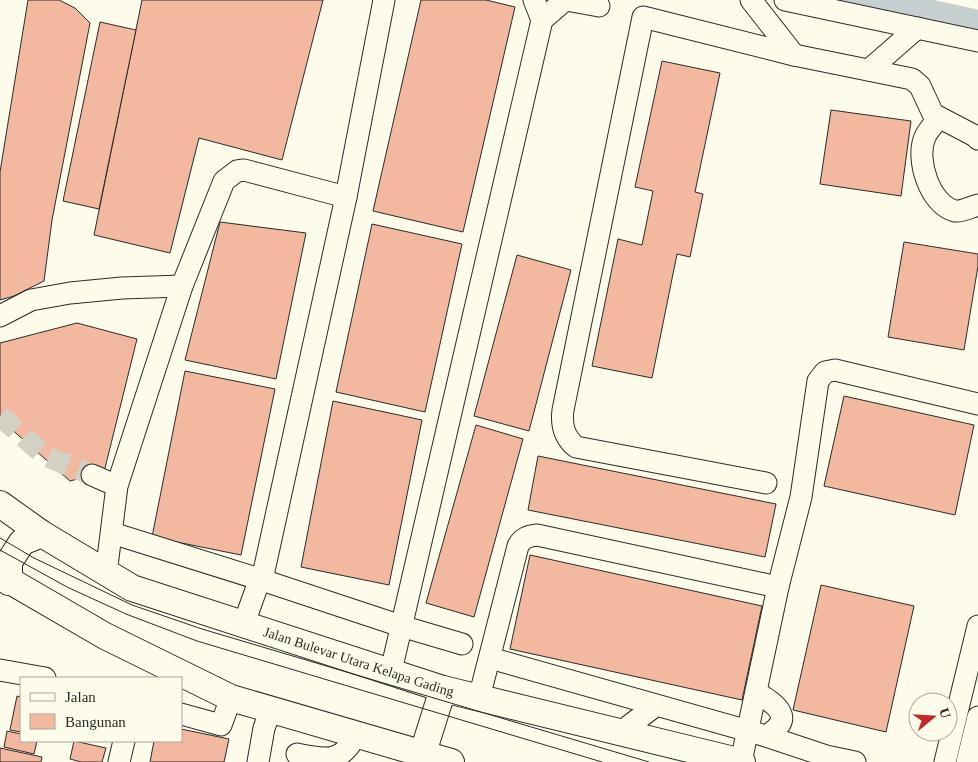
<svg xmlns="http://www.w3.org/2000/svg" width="978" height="762" font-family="'Times New Roman',serif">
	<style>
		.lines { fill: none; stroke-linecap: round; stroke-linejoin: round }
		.river { stroke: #c7d0d0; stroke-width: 34 }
		.building { fill: #f2b8a0; stroke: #2b2b2b }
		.minor-tunnel { stroke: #d3d1c4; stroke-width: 21; stroke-dasharray: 21 11; stroke-linecap: butt }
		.minor-casing { stroke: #2b2b2b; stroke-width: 23 }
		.major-casing { stroke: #2b2b2b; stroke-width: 28 }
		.minor { stroke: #fdfbea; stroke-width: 21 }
		.major { stroke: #fdfbea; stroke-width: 26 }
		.tram { stroke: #2b2b2b; stroke-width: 1 }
		.labels { text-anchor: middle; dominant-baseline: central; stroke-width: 4; stroke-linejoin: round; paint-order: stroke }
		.street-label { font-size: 14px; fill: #2b2b2b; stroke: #fdfbea }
	</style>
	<rect width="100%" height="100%" fill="#fdfbea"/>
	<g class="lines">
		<!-- river -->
		<polyline class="river" points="853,0 978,27"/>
	</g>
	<!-- building -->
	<g class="building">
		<polygon points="28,0 59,0 75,8 90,23 52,220 44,281 14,296 0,300 0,172"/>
		<polygon points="142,0 323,0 282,160 199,138 170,253 94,235"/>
		<polygon points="421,0 486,0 515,7 463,232 373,211"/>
		<polygon points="100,22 136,30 99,209 63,201"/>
		<polygon points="662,61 720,73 695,192 703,194 690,257 677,254 652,378 592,366 618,239 642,245 653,191 635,187"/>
		<polygon points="831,110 911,121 901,196 820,184"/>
		<polygon points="220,222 306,233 276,379 185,360"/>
		<polygon points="372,224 462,244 425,412 336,392"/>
		<polygon points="904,242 978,254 978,266 964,350 888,337"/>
		<polygon points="517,255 571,270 529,431 474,416"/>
		<polygon points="77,323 137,339 104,472 70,481 0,419 0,343"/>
		<polygon points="185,371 275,389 241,555 152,537"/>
		<polygon points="844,396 974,425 955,515 824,486"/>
		<polygon points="333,401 422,420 389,585 301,567"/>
		<polygon points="476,425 523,439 474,617 426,603"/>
		<polygon points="538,456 776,504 765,557 528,510"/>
		<polygon points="530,555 762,606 742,700 510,649"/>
		<polygon points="821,585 914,606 886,732 793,710"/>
		<polygon points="17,696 21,697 21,732 10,730"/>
		<polygon points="181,729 229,739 224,762 150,762 154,741 181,741"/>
		<polygon points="7,731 21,734 21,741 37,741 34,754 4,747"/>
		<polygon points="74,741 106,748 102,762 81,762 70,759"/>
		<polygon points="0,748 42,757 41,762 0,762"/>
	</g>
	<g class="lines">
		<!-- minor-tunnel -->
		<polyline class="minor-tunnel" points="0,416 45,456 92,475"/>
		<defs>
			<g id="minor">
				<polyline points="534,0 542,20"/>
				<polyline points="566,0 599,6"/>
				<polyline points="751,0 794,55"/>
				<polyline points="785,0 978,41"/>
				<polyline points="869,70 917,28"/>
				<path d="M939,118C934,124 928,130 925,137C915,159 930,205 955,211C962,212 971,207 978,205"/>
				<polyline points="0,316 31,300 70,293 122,288 182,286"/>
				<polyline points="92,475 117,486"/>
				<path d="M766,483L576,447C564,437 561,425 563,410L643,17L794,55L912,79L920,86L933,114L975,136L978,139"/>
				<polyline points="112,533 262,580 401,626 462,644"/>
				<polyline points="106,574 117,486 182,286 224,181 237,171 244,170 346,197"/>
				<polyline points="243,626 257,587 262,580 346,197 384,0"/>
				<path d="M490,658L766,736C796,718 777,705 756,692"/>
				<polyline points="0,670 45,678"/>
				<polyline points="391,671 542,20 565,0"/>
				<path d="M479,698L518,546C522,538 528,536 537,535L778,587"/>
				<polyline points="181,714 221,725 231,698"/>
				<polyline points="621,732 655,706"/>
				<polyline points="766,736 826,756 855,762"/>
				<path d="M297,754C329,761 342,762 356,735"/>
				<polyline points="119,762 124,741"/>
				<polyline points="258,762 264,728 271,710"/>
				<polyline points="741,762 778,587 801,497 818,381 825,372 835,370 978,404"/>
				<polyline points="945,762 978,626"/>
				<polyline points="967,762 978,717"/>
			</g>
			<g id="major">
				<path id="s1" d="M0,504L42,534L132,588L443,689L742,762"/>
				<polyline points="0,575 105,636 231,698 451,762"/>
				<polyline points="9,582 9,562 22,542 42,534"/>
				<polyline points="426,743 443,689"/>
			</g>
		</defs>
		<!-- minor casing -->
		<use href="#minor" class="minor-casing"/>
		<!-- major casing -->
		<use href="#major" class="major-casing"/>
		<!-- minor -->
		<use href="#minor" class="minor"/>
		<!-- major -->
		<use href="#major" class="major"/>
		<!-- tram -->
		<g class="tram">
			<polyline points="0,538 34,558 132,605 202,629 649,762"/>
			<polyline points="0,550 67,587 126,614 197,641 602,762"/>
		</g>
	</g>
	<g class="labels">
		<!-- street labels -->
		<g class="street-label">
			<text stroke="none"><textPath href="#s1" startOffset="395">Jalan Bulevar Utara Kelapa Gading</textPath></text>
		</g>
	</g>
	<!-- legend -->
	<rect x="20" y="677" width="162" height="65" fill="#fdfbea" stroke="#a9a89e"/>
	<rect x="30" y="693" width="25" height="8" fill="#fdfbea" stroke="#a9a89e"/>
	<text x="65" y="702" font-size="15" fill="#2b2b2b">Jalan</text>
	<rect x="30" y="714" width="25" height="15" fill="#f2b8a0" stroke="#a9a89e"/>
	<text x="65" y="727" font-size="15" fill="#2b2b2b">Bangunan</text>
	<!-- north arrow -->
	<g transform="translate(933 717) rotate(72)"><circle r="24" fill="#fdfbea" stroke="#a9a89e"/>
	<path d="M0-4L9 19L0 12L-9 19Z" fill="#c62828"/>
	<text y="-8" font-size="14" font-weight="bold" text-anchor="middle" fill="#2b2b2b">U</text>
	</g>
</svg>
